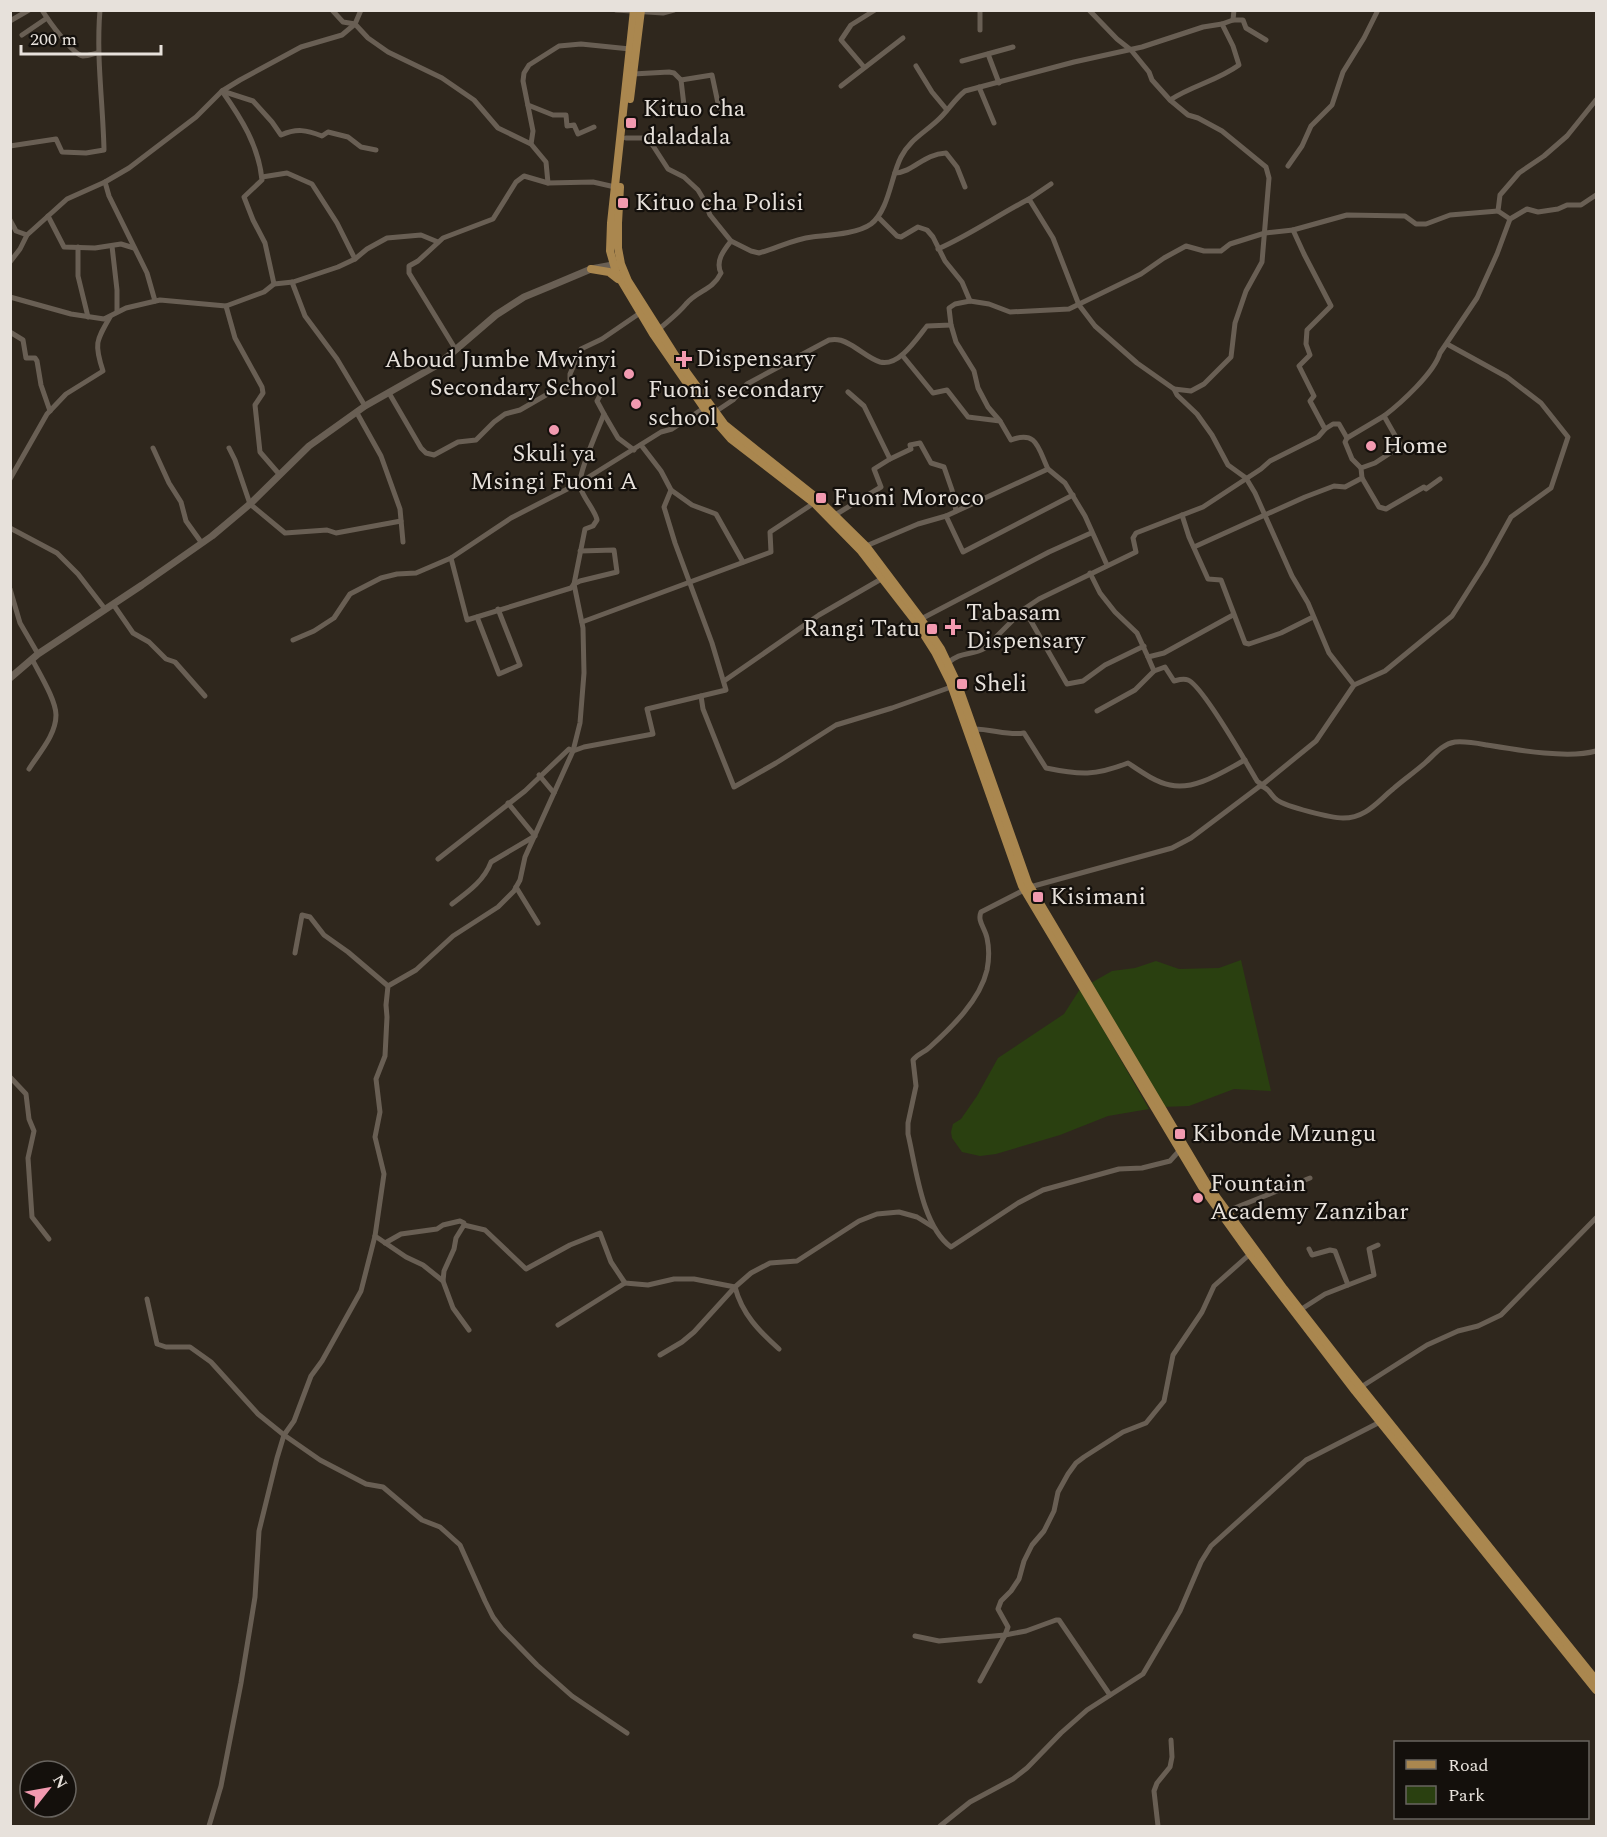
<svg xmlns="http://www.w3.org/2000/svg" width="1607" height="1837" font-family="Spectral,serif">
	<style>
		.green { fill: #2a4010 }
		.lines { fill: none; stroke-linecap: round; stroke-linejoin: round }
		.minor { stroke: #695f54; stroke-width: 5 }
		.tertiary { stroke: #695f54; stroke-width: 7 }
		.primary { stroke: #aa874f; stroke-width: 8 }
		.poi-dot { fill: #f29ab0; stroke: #14100c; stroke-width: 2 }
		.labels { text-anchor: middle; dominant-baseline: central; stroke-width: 4.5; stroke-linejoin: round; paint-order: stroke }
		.poi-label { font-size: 24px; fill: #e7e1db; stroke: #14100c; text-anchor: start }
	</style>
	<rect width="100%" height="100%" fill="#2f271d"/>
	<!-- green -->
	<g class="green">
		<polygon points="1241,960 1271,1091 1234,1089 1189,1106 1162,1107 1091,983 1112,971 1135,968 1156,961 1179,969 1219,968"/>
		<polygon points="1080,989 1149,1109 1108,1116 1060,1135 996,1154 980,1156 962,1152 952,1138 951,1132 953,1124 961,1119 977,1096 998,1058 1064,1014"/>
	</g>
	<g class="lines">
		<!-- minor -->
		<g class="minor">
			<path d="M42,10C48,20 73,55 83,56C88,56 93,54 97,53"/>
			<polyline points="332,10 343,22 355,24 368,38 388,52 442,78 474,100 498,128 531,144 546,162 548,183"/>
			<polyline points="616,10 663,13 674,10"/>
			<polyline points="980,10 980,30"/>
			<polyline points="1089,10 1117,39 1131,50 1149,72 1152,80 1170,100 1188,115 1198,118 1222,131 1266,167 1269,178 1262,262 1246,291 1235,323 1231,357 1204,384 1191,391 1174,389"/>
			<polyline points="1233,20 1234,10"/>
			<polyline points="10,21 29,10"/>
			<polyline points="22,35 47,18"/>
			<polyline points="988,54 999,83"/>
			<polyline points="962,61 1013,47"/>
			<polyline points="916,66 932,92 947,110"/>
			<polyline points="864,67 841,40 851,25 875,10"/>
			<polyline points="633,74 669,72 674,73 681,80 712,75 719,108"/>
			<polyline points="681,80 685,114"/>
			<polyline points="841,86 903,38"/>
			<polyline points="979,87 994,123"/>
			<path d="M222,91C241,118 259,146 262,180L244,197L253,220L265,243L274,284"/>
			<path d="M222,91L253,101L272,122L281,135C297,128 306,130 322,136L328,132L348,137L361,147L376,150"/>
			<path d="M1170,100C1193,85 1217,81 1239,65L1233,46L1222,24"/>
			<polyline points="528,105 553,115 566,115 567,126 574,125 578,134 594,127"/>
			<path d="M626,138H648L668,169L684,177L698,190L704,200L710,215L731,241L751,251L759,253C777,248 794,239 812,237C829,235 857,234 871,224C889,210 891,176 901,157C910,139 926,132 940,118C949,109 955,99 965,91L1074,62L1142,47L1203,27L1222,24L1233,20H1243L1246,28L1266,40"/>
			<polyline points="531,144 533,131 523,81 524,73 529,65 559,46 581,44 630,49"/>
			<path d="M10,146L56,139L62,152L86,153L104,150C103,103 96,57 100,10"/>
			<polyline points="1288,166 1302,146 1311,126 1332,105 1343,72 1364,38 1378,10"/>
			<path d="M895,173C914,172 923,154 946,153L957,167L965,187"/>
			<polyline points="262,177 287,173 312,184 337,223 355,259"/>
			<polyline points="105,182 109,196 147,273 155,301"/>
			<polyline points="1029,199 1051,184"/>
			<polyline points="48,216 64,247 95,248 121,244 134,248"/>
			<polyline points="878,217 897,236 901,237 918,227 927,230 933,237 945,261 962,282 970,301"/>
			<polyline points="1510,219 1527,209 1538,212 1558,209 1567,205 1581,205 1596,195"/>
			<polyline points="10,220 16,231 27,235"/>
			<polyline points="1293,230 1347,215 1405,216 1416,224 1426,224 1450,215 1498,211"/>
			<polyline points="112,246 117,290 117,311"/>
			<polyline points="78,247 78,276 88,317"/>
			<path d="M938,249C970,235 998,215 1029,199L1053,238L1079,305L1095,326L1137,363L1174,389L1177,395L1197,414L1212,435L1228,465L1246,478L1255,493L1292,576L1308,603L1329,653L1354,685L1316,741L1262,785L1257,781C1247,764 1203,686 1188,680C1183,678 1178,680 1174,681L1165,667L1154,671L1148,657"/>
			<polyline points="10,262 20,249 27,235 67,199 105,182 129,168 196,117 222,91 240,80 301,47 342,35 355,24 361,10"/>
			<polyline points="292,282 305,316 337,359 365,406"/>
			<polyline points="10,297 71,314 104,319 126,308 160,300 226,306"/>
			<polyline points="951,325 956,342 974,371 978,388 988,407 1000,421"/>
			<path d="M658,330C668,321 678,314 686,304C698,290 712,291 721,273C715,261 724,250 731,241"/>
			<polyline points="10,332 23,340 26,358 35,358 37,361 41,385 50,411"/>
			<polyline points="456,350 409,273 409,266 418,261 443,238 493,219 516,182 524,176 548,183 593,182 615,187"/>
			<path d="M902,355L933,393L947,390L968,417L1000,421L1011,440C1037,430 1038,448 1048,469"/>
			<polyline points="570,387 570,374 581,349 602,339 640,313"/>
			<polyline points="848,392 864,406 890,459 911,449 910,445 920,443 931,463 944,467 952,490 956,511"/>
			<polyline points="389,393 421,448 426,453 434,455 458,442 476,440 494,422 505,414 520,410 546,395 566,388 574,390"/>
			<path d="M715,412L733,400L747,384L829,340C838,338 844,341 851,345C860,350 870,359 880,362C899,367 917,338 927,326L951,325L949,308L955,304L970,301L989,304L1010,312L1069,309L1141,274L1164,258L1186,246L1204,251H1221L1230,244L1265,233L1293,230L1304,254L1331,306L1307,330L1306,344L1310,355L1299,366L1314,396L1310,401L1325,429"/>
			<polyline points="357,413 381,456 400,509 403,542"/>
			<polyline points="604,414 618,438 634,450"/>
			<path d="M1384,416C1401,403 1434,373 1440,353L1477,298L1497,254L1510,219L1498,211L1500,195L1519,173L1544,156L1567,136L1596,100"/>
			<polyline points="1347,438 1345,442 1352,459 1361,468"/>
			<polyline points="641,445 661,471 671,490 692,505 716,514 743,562"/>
			<polyline points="153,448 169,483 181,502 186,521 201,542"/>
			<polyline points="229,448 235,460 250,504 285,533 327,530 336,533 401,521"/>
			<polyline points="279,474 260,452 255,405 263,393 262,387 235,338 226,306 264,292 274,284 293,282 338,267 355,259 367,249 387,238 421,235 438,242"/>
			<polyline points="1362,478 1379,507 1386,509 1424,487 1426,489 1440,479"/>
			<path d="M10,479L47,414L66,394L103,371C94,344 96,341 110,317"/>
			<polyline points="835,515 881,487 874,469 890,459"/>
			<polyline points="1182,515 1189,537 1208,579 1221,580 1245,643 1249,644 1281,633 1313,617"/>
			<polyline points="946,516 963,552 1073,495"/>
			<polyline points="10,528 57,553 78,574 105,609"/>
			<polyline points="866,546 918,524 946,516 1048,469 1065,483 1085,516 1107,565"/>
			<polyline points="451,558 467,620 571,588 574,584 580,581 617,572 614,550 580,551"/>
			<polyline points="1090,573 1100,593 1115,612 1137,633 1148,657 1164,653 1233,615"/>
			<polyline points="10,589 20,623 38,654"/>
			<polyline points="113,604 133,633 149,642 166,659 175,662 205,696"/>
			<polyline points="1024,609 1067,684 1083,681 1105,665 1144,646"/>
			<polyline points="477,617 499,674 520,665 498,609"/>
			<polyline points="921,619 1049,552 1091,533"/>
			<polyline points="582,622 771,552 770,532 814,503"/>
			<polyline points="293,640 314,631 334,618 350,594 381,578 397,574 416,573 451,558 511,518 579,483 661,432 672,429 704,408"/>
			<path d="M948,663C961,651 971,656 985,648L1024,609L1039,599L1136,552L1133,538L1136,533L1203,507L1261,469L1270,461L1318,437L1325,429L1333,424H1339L1347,438L1384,416L1401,446L1375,463L1361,468L1362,478L1345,487L1334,486L1305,497L1194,547"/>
			<polyline points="724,681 819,615 883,578"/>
			<polyline points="1354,685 1385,671 1452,616 1485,564 1511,517 1551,488 1568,437 1541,403 1507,377 1447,344"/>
			<polyline points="701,696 703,709 734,787 776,763 836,725 892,708 954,686"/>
			<polyline points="1097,711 1135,690 1154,671"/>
			<path d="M974,729C992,729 1009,736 1024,733L1046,768C1080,775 1095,776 1128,763C1140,771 1155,782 1170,785C1195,791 1224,771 1245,760"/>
			<path d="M29,769C39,753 56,735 56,715C56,700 39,673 32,659"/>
			<polyline points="539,775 554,793"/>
			<polyline points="438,859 525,791 569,749 573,751 584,747 653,734 647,709 726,690 712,643 675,543 664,507 671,490"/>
			<polyline points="516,887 538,923"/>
			<path d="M452,904C468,892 484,881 491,862L535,836L508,803"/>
			<polyline points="295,953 302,915 310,917 324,935 348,952 388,986"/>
			<polyline points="10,1077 26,1094 29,1119 34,1131 28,1158 32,1217 49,1239"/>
			<path d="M1179,1151L1170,1161L1142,1168L1119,1169L1043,1190L1018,1203L951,1247C922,1226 916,1168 908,1134V1123L916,1086L913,1060C918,1053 924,1053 930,1047C952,1027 980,1000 987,970C989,960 989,947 987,938C985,928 977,921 981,912L1030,887L1172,848L1191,838L1260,786C1269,787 1270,795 1277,800C1287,807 1331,818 1343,818C1366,818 1377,802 1393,789C1403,780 1415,772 1425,763C1434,755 1442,744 1455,742C1466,741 1476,743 1487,745C1517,750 1568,759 1596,751"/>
			<polyline points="1227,1211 1310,1178"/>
			<polyline points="375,1236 406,1257 423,1265 443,1281 453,1308 469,1330"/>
			<polyline points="385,1243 401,1234 437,1229 443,1225 460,1221 464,1223 464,1225"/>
			<polyline points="1309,1249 1312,1255 1330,1250 1335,1251 1348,1285 1374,1275 1369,1249 1378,1245"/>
			<path d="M443,1281L444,1271L454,1249L456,1238L464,1225L485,1230L526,1269L570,1245L600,1233L611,1262L625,1283L648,1285L674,1279H694L735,1287C742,1314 759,1331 779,1349"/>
			<polyline points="147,1299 157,1344 166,1347 190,1347 211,1362 258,1414 284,1435 320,1460 366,1484 383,1487 422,1520 440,1527 460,1545 485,1601 493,1617 502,1629 537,1665 572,1696 627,1733"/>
			<polyline points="1300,1310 1325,1294 1348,1285"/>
			<polyline points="558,1325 625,1283"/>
			<polyline points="660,1355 682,1342 694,1332 735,1287 751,1273 770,1263 797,1261 859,1221 877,1214 899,1212 917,1217 933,1227"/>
			<polyline points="1361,1387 1427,1345 1458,1331 1478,1326 1501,1315 1596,1218"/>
			<polyline points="915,1636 939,1641 1005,1635 1026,1631 1056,1620 1059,1620 1110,1695"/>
			<polyline points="980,1681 1005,1635 1008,1627 998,1609 1001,1601 1011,1591 1019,1579 1024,1561 1032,1545 1044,1531 1054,1511 1058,1492 1068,1474 1076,1463 1084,1457 1123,1432 1146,1423 1164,1401 1173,1355 1202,1312 1214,1286 1250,1254"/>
			<path d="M209,1826L221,1786L241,1683L255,1597L259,1531L277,1458L284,1435L294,1421L311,1376L322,1361L361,1291L375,1236L384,1174L375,1137L380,1112L376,1079L385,1056L387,1017L386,1005L388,986L416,970L453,936L498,907L514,891L520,880L525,857L573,751L580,723L584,673L583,628L574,584L585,529L593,526L597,520C596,512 584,499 580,487C577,475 599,427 604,414L597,401L604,388"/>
			<polyline points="940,1826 970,1802 1013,1779 1027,1768 1061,1733 1087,1710 1143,1674 1180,1611 1201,1562 1211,1546 1306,1460 1382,1421"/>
			<polyline points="1158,1826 1154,1791 1157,1783 1170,1767 1172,1757 1171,1740"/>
		</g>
		<!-- tertiary -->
		<polyline class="tertiary" points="10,678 38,654 142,585 212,536 250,504 309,446 365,406 439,364 496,315 524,297 553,285 591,269 618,264"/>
		<!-- primary -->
		<g class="primary">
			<polyline points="634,10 611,223 610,251 616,272 653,334 704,408 731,439 814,503 861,551 916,622 935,652 950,682 1022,886 1202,1187 1250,1254 1355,1391 1596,1690"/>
			<polyline points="630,99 641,10"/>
			<polyline points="620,187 618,223 618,248 621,264 628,281 680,363 725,425 818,499 866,546 921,619 941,649 958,685 1028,883 1207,1184 1284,1289 1348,1371 1596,1680"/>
			<polyline points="591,269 609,272 618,279"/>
		</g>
	</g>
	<!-- markers -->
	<g class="poi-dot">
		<rect x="625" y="117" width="12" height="12" rx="3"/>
		<rect x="617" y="197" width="12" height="12" rx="3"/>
		<path d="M681 350h6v6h6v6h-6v6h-6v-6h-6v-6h6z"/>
		<circle cx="629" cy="374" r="6"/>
		<circle cx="636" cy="404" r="6"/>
		<circle cx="554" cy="430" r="6"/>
		<circle cx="1371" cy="446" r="6"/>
		<rect x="815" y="492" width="12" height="12" rx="3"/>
		<path d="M950 618h6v6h6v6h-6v6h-6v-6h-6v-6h6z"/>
		<rect x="926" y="623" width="12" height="12" rx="3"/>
		<rect x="956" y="678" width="12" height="12" rx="3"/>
		<rect x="1032" y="891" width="12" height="12" rx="3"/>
		<rect x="1174" y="1128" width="12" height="12" rx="3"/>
		<circle cx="1198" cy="1198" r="6"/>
	</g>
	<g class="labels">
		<!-- poi labels -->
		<g class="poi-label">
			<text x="643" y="109">Kituo cha<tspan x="643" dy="28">daladala</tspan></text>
			<text x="635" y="203">Kituo cha Polisi</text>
			<text x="696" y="359">Dispensary</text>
			<text x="617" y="360" text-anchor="end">Aboud Jumbe Mwinyi<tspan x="617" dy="28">Secondary School</tspan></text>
			<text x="648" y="390">Fuoni secondary<tspan x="648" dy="28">school</tspan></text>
			<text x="1383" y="446">Home</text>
			<text x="554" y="454" text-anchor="middle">Skuli ya<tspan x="554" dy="28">Msingi Fuoni A</tspan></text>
			<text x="833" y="498">Fuoni Moroco</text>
			<text x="966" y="613">Tabasam<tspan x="966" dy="28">Dispensary</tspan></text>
			<text x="920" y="629" text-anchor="end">Rangi Tatu</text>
			<text x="974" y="684">Sheli</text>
			<text x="1050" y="897">Kisimani</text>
			<text x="1192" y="1134">Kibonde Mzungu</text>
			<text x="1210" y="1184">Fountain<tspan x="1210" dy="28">Academy Zanzibar</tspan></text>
		</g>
	</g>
	<!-- border -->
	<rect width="1607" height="1837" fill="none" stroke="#e7e1db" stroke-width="24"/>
	<!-- legend -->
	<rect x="1394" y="1741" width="195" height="78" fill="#14100c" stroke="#68645f" stroke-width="1.5"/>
	<rect x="1406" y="1760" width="30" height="9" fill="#aa874f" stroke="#68645f" stroke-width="1.5"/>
	<text x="1448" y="1771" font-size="18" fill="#e7e1db">Road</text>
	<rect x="1406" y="1786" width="30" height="18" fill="#2a4010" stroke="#68645f" stroke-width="1.5"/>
	<text x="1448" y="1801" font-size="18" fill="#e7e1db">Park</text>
	<!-- north arrow -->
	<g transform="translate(48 1789) rotate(59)"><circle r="28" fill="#14100c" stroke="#68645f" stroke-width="1.5"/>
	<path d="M0-4.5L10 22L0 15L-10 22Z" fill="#f29ab0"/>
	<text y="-9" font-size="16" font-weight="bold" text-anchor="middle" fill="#e7e1db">N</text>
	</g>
	<!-- scale -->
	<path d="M21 45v9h140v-9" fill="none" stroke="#e7e1db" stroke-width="3"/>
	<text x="30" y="45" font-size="18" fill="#e7e1db" stroke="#14100c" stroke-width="4.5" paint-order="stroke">200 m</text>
</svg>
